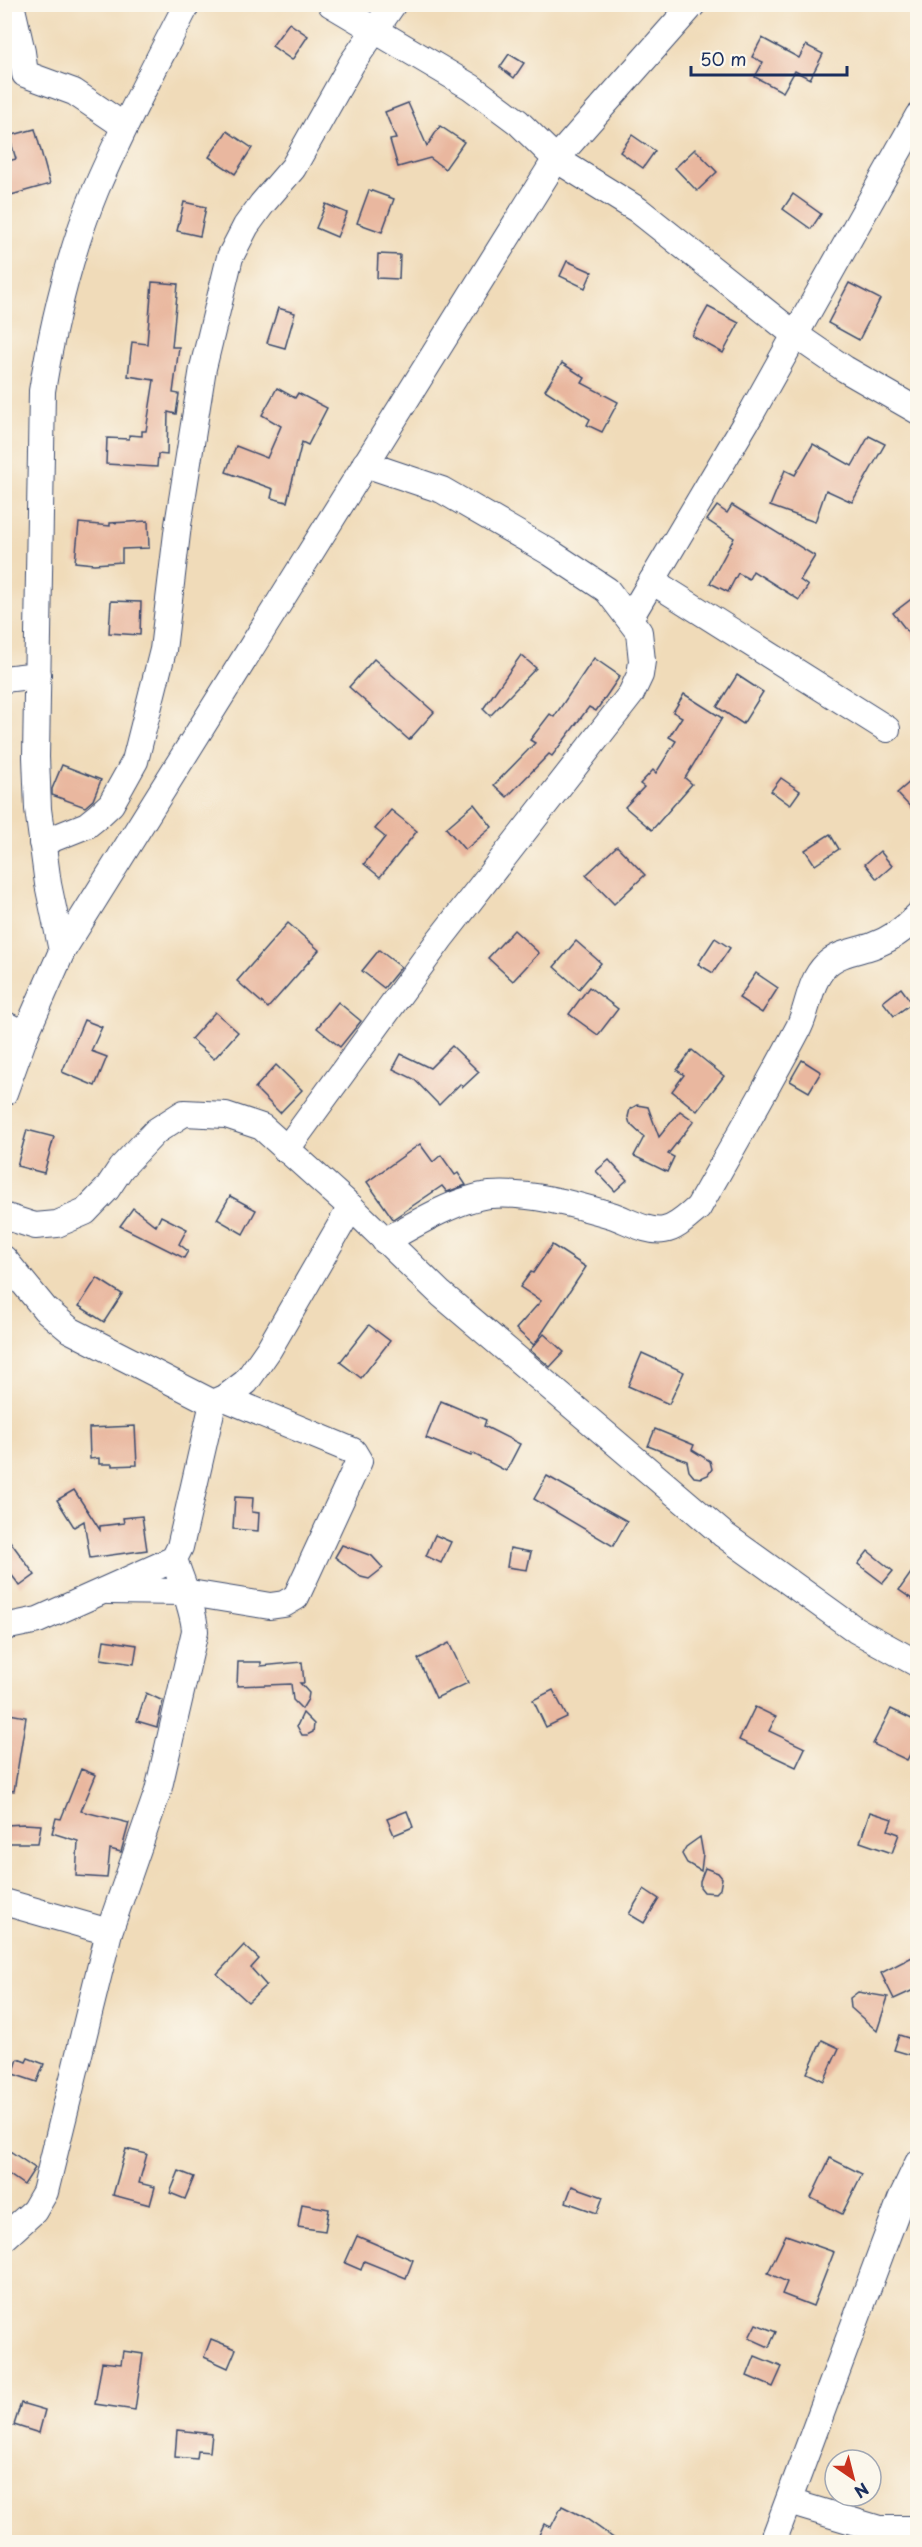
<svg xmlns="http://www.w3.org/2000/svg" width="922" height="2547" font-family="'Playpen Sans',sans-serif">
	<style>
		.building { fill: #e9b79f }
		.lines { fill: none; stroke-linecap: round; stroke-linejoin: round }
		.minor-casing { stroke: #3b496c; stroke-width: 28 }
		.minor { stroke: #fff; stroke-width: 26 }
	</style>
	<rect width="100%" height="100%" fill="#fbf7ec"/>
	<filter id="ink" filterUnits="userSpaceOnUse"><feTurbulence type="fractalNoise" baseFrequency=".0167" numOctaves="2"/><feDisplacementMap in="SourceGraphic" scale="12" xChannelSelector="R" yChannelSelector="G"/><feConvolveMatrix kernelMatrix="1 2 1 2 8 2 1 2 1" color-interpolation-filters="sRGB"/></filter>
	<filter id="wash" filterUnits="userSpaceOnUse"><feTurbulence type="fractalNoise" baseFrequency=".008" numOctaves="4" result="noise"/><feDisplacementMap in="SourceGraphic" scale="24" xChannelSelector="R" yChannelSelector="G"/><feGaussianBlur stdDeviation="1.35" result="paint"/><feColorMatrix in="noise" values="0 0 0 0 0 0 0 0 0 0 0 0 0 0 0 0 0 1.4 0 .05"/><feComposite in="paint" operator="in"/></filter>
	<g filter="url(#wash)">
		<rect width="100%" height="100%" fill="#f0dbb9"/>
		<g id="blocks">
			<!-- building -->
			<g class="building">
				<polygon points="289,23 308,36 292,60 272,46"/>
				<polygon points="762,38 799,58 806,45 823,54 810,79 795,71 783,92 755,77 763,62 752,57"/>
				<polygon points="509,54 524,63 514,78 500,67"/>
				<polygon points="408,103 427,146 440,126 464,142 445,169 430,158 398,167 390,140 396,139 385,112"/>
				<polygon points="35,129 50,184 4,197 4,162 16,159 9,136"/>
				<polygon points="227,131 252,148 235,174 209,157"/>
				<polygon points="632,135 655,151 643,168 620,152"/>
				<polygon points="695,149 717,172 697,191 675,168"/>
				<polygon points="369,190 394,199 382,232 357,223"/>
				<polygon points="793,194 821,214 811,229 783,209"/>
				<polygon points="184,202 206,207 200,236 177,231"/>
				<polygon points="326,204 347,213 337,237 316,228"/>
				<polygon points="378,254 400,255 399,279 377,278"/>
				<polygon points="567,261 592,272 585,288 560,276"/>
				<polygon points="152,282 178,284 172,347 179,347 173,393 179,394 176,414 168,412 167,455 158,454 157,467 106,464 107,438 129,439 129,435 142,436 142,431 146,431 154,380 128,376 132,342 147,344"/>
				<polygon points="849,283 880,299 859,340 828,323"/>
				<polygon points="708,307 739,323 723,353 692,336"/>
				<polygon points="278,308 295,313 285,348 267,343"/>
				<polygon points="562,363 585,378 582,383 618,402 602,432 587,425 590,419 545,390"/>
				<polygon points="277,388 295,398 298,393 327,408 308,445 302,442 287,502 271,498 273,489 226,472 236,446 267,458 281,426 262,415"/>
				<polygon points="869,436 885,444 852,502 826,490 815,522 770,506 785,470 795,475 813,444 852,466"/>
				<polygon points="732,505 815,556 800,580 808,586 799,600 753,571 749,579 738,573 728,592 710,583 734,538 707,520 717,506 727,513"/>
				<polygon points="148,521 149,548 122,549 122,562 94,564 75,562 79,523 110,526 110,523"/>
				<polygon points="918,594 918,645 893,613"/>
				<polygon points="111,601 141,602 140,635 109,633"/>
				<polygon points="521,655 536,668 490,716 483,709"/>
				<polygon points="594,658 620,676 596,711 589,707 552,756 549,754 507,797 494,785 535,743 530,740 550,714 554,717"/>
				<polygon points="374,659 434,712 409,740 349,687"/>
				<polygon points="737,675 763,692 743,724 717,707"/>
				<polygon points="684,694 722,718 685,778 692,784 652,830 625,807 644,787 640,784 653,770 656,773 676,741 669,737 682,717 673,712"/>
				<polygon points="62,765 101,780 93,800 85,807 52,795 52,789"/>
				<polygon points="918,775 918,815 897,793"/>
				<polygon points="781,778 800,791 790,805 771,791"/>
				<polygon points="474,804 492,827 465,850 446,828"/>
				<polygon points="391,810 417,831 380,877 364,864 385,837 375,829"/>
				<polygon points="830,834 839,849 815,865 805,850"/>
				<polygon points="617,846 645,875 614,904 586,875"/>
				<polygon points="880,851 892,866 877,879 865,864"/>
				<polygon points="288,923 319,950 268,1008 237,981"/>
				<polygon points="514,930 539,953 513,981 488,958"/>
				<polygon points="715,938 730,948 713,973 698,964"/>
				<polygon points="576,941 601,963 579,989 554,967"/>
				<polygon points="379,950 401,967 384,988 362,971"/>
				<polygon points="756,973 778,988 762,1013 739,998"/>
				<polygon points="589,987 618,1009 598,1035 569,1014"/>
				<polygon points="901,988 912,1003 894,1016 883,1002"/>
				<polygon points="338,1002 361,1021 340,1047 317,1028"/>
				<polygon points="215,1012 238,1032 214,1059 191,1039"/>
				<polygon points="84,1020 102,1027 91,1051 107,1057 95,1086 62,1072"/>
				<polygon points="452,1046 479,1072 463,1087 460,1084 439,1105 414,1079 393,1069 401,1054 430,1068"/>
				<polygon points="692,1050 724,1076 697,1111 672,1091 684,1075 677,1070"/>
				<polygon points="802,1060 821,1072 809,1092 790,1081"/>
				<polygon points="276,1065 302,1090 280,1113 255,1088"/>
				<polygon points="637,1105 648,1107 659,1137 680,1111 694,1121 668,1154 674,1157 667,1172 634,1156 644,1137 630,1124 628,1117 630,1109"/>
				<polygon points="27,1130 54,1137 44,1173 17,1166"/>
				<polygon points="420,1144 433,1162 441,1155 455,1175 458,1173 466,1185 447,1192 442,1186 393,1219 367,1182"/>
				<polygon points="609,1160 627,1180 615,1191 596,1171"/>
				<polygon points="230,1196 256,1210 243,1234 217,1219"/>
				<polygon points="133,1208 156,1226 161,1216 187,1229 179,1244 188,1251 184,1258 120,1226"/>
				<polygon points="552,1245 586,1267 534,1345 516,1329 541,1301 520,1287 531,1272 533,1273"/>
				<polygon points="97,1278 122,1294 104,1322 79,1306"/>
				<polygon points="369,1325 390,1341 361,1378 340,1362"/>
				<polygon points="544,1334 564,1352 550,1367 530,1350"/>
				<polygon points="642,1353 684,1372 669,1404 628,1386"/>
				<polygon points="441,1401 486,1420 484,1426 520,1444 506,1471 472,1453 471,1456 426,1438"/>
				<polygon points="135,1426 137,1465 112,1466 112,1464 99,1464 99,1458 90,1459 89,1428"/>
				<polygon points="655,1429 694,1445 692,1450 710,1461 712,1469 708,1475 701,1478 694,1477 689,1471 687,1461 648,1446"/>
				<polygon points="547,1476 627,1521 613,1546 534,1499"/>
				<polygon points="74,1490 100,1530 100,1526 124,1523 123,1518 142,1516 147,1550 90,1558 84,1521 74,1527 57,1500"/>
				<polygon points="235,1497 253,1498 252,1512 259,1513 258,1531 233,1529"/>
				<polygon points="4,1533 35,1575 20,1586 4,1565"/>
				<polygon points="435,1535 451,1542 441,1563 426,1556"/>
				<polygon points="342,1545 372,1556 383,1568 369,1579 361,1577 335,1557"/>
				<polygon points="510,1548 531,1552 527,1570 507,1567"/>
				<polygon points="868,1551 893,1571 883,1583 858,1564"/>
				<polygon points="918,1563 918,1603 899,1590"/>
				<polygon points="104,1640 137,1645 134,1664 101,1659"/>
				<polygon points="449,1643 468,1683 436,1698 418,1659"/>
				<polygon points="238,1662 261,1662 261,1666 302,1662 304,1683 300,1683 309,1693 308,1699 302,1709 293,1700 291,1684 237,1686"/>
				<polygon points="553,1690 567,1717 546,1727 533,1700"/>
				<polygon points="146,1693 163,1701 157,1727 137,1721"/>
				<polygon points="755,1707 776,1717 769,1731 805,1748 796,1767 739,1740"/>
				<polygon points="891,1709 918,1722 918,1739 907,1760 873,1744"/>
				<polygon points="4,1713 26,1717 14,1791 4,1790"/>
				<polygon points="303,1713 314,1724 313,1732 307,1735 302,1735 297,1726"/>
				<polygon points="81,1769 96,1775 81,1811 129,1823 121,1852 110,1849 107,1878 76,1876 78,1841 52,1833 56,1818 61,1819"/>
				<polygon points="407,1811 413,1827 394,1835 387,1819"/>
				<polygon points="870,1812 892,1819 888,1830 899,1834 892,1853 860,1842"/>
				<polygon points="24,1824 41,1825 38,1843 5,1843 6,1825"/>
				<polygon points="700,1837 703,1854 701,1871 687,1863 682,1854 686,1847"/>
				<polygon points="705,1868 718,1873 722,1878 720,1889 716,1893 704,1892 700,1887 700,1881"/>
				<polygon points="644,1889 659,1899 644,1923 629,1914"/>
				<polygon points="244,1945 259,1959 251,1968 266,1985 248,2002 217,1974"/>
				<polygon points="918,1954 918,1988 894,1999 881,1973"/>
				<polygon points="858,1992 888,1997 877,2031 851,2008 850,1998"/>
				<polygon points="899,2035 918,2041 918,2057 894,2050"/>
				<polygon points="822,2040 839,2048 824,2081 807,2073"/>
				<polygon points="28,2058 44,2064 37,2082 13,2074 18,2059 26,2062"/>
				<polygon points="4,2147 35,2168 24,2185 4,2171"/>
				<polygon points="126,2149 147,2154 139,2183 155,2187 150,2205 113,2195"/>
				<polygon points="830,2158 862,2174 842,2214 811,2198"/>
				<polygon points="179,2171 194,2177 185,2199 170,2193"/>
				<polygon points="572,2186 603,2197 597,2213 566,2202"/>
				<polygon points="302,2204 329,2209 325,2231 298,2227"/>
				<polygon points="786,2235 834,2252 813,2306 782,2294 787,2282 768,2273"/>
				<polygon points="357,2236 413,2260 406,2278 364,2261 361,2270 345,2263"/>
				<polygon points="756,2324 776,2332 769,2347 749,2338"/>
				<polygon points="211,2339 236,2349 228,2368 204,2357"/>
				<polygon points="123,2351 143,2354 135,2410 95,2404 102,2362 121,2364"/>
				<polygon points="755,2356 782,2367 773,2387 747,2376"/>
				<polygon points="21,2403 45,2410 39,2433 14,2425"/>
				<polygon points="177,2430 212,2434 210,2452 198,2451 197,2459 175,2457"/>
				<polygon points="562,2506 584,2517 619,2542 536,2542 544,2524 551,2527"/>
			</g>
		</g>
	</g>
	<g filter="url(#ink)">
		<use href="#blocks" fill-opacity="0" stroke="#3b496c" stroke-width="1.5"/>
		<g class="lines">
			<defs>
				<g id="minor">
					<polyline points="11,4 22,52 25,74 74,92 124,126"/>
					<polyline points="331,4 471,87 518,122 556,159 638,210 794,334 845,369 918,411"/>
					<polyline points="652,581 887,729"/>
					<polyline points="630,618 752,412 918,116"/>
					<polyline points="4,679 38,675"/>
					<polyline points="42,843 87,825 97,817 111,804 135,761 163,650 178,525 203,368 230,257 246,226 262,204 293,168 352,63 393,4"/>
					<polyline points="62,951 556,159 693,4"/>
					<polyline points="4,1024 25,1035"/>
					<path d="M4,1093L25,1035L62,951L48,884L38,809L36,757L42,391C53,323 70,252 96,189C123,126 156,65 187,4"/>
					<polyline points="286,1150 440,939 631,694 640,675 642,661 639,632 607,590 551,553 442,490 365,464"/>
					<polyline points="4,1216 35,1226 57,1224 85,1212 107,1189 121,1168 156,1131 184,1113 226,1115 262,1127 351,1207 441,1294 724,1535 856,1630 918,1664"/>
					<path d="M385,1241C413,1225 458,1198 490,1195C530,1192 573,1204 611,1215C627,1220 647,1233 664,1230C677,1228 688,1216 698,1208C732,1148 767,1088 799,1027C809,1006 809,982 826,965C838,953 857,951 872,946C889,940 906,928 918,915"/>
					<polyline points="4,1259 45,1309 70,1330 213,1403 225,1398 246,1382 269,1349 351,1207"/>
					<polyline points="108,1591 184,1592 270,1606 284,1604 296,1597 359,1461 353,1451 225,1398"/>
					<polyline points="4,1627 38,1620 174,1559 180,1547 213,1403"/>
					<polyline points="4,1902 109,1932"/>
					<path d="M4,2238L34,2211L45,2192L109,1932L158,1791L195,1631C194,1609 181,1581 174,1559"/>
					<polyline points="789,2502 879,2529 918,2529"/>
					<polyline points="773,2542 901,2199 918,2163"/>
				</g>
			</defs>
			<!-- minor casing -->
			<use href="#minor" class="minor-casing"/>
			<!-- minor -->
			<use href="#minor" class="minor"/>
		</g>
	</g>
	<!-- margin -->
	<rect width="922" height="2547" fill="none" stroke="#fbf7ec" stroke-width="24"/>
	<!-- north arrow -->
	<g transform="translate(853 2478) rotate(145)"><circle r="28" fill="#fbf7ec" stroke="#a1a7b3" stroke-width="1.5"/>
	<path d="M0-4.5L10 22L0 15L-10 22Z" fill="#c8321e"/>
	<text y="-9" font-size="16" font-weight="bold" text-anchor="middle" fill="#1b2f5e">N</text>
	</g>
	<!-- scale -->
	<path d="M691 66v9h156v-9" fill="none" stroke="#1b2f5e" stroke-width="3"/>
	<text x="700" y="66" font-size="18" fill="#1b2f5e" stroke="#fbf7ec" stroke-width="4.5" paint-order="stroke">50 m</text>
</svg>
